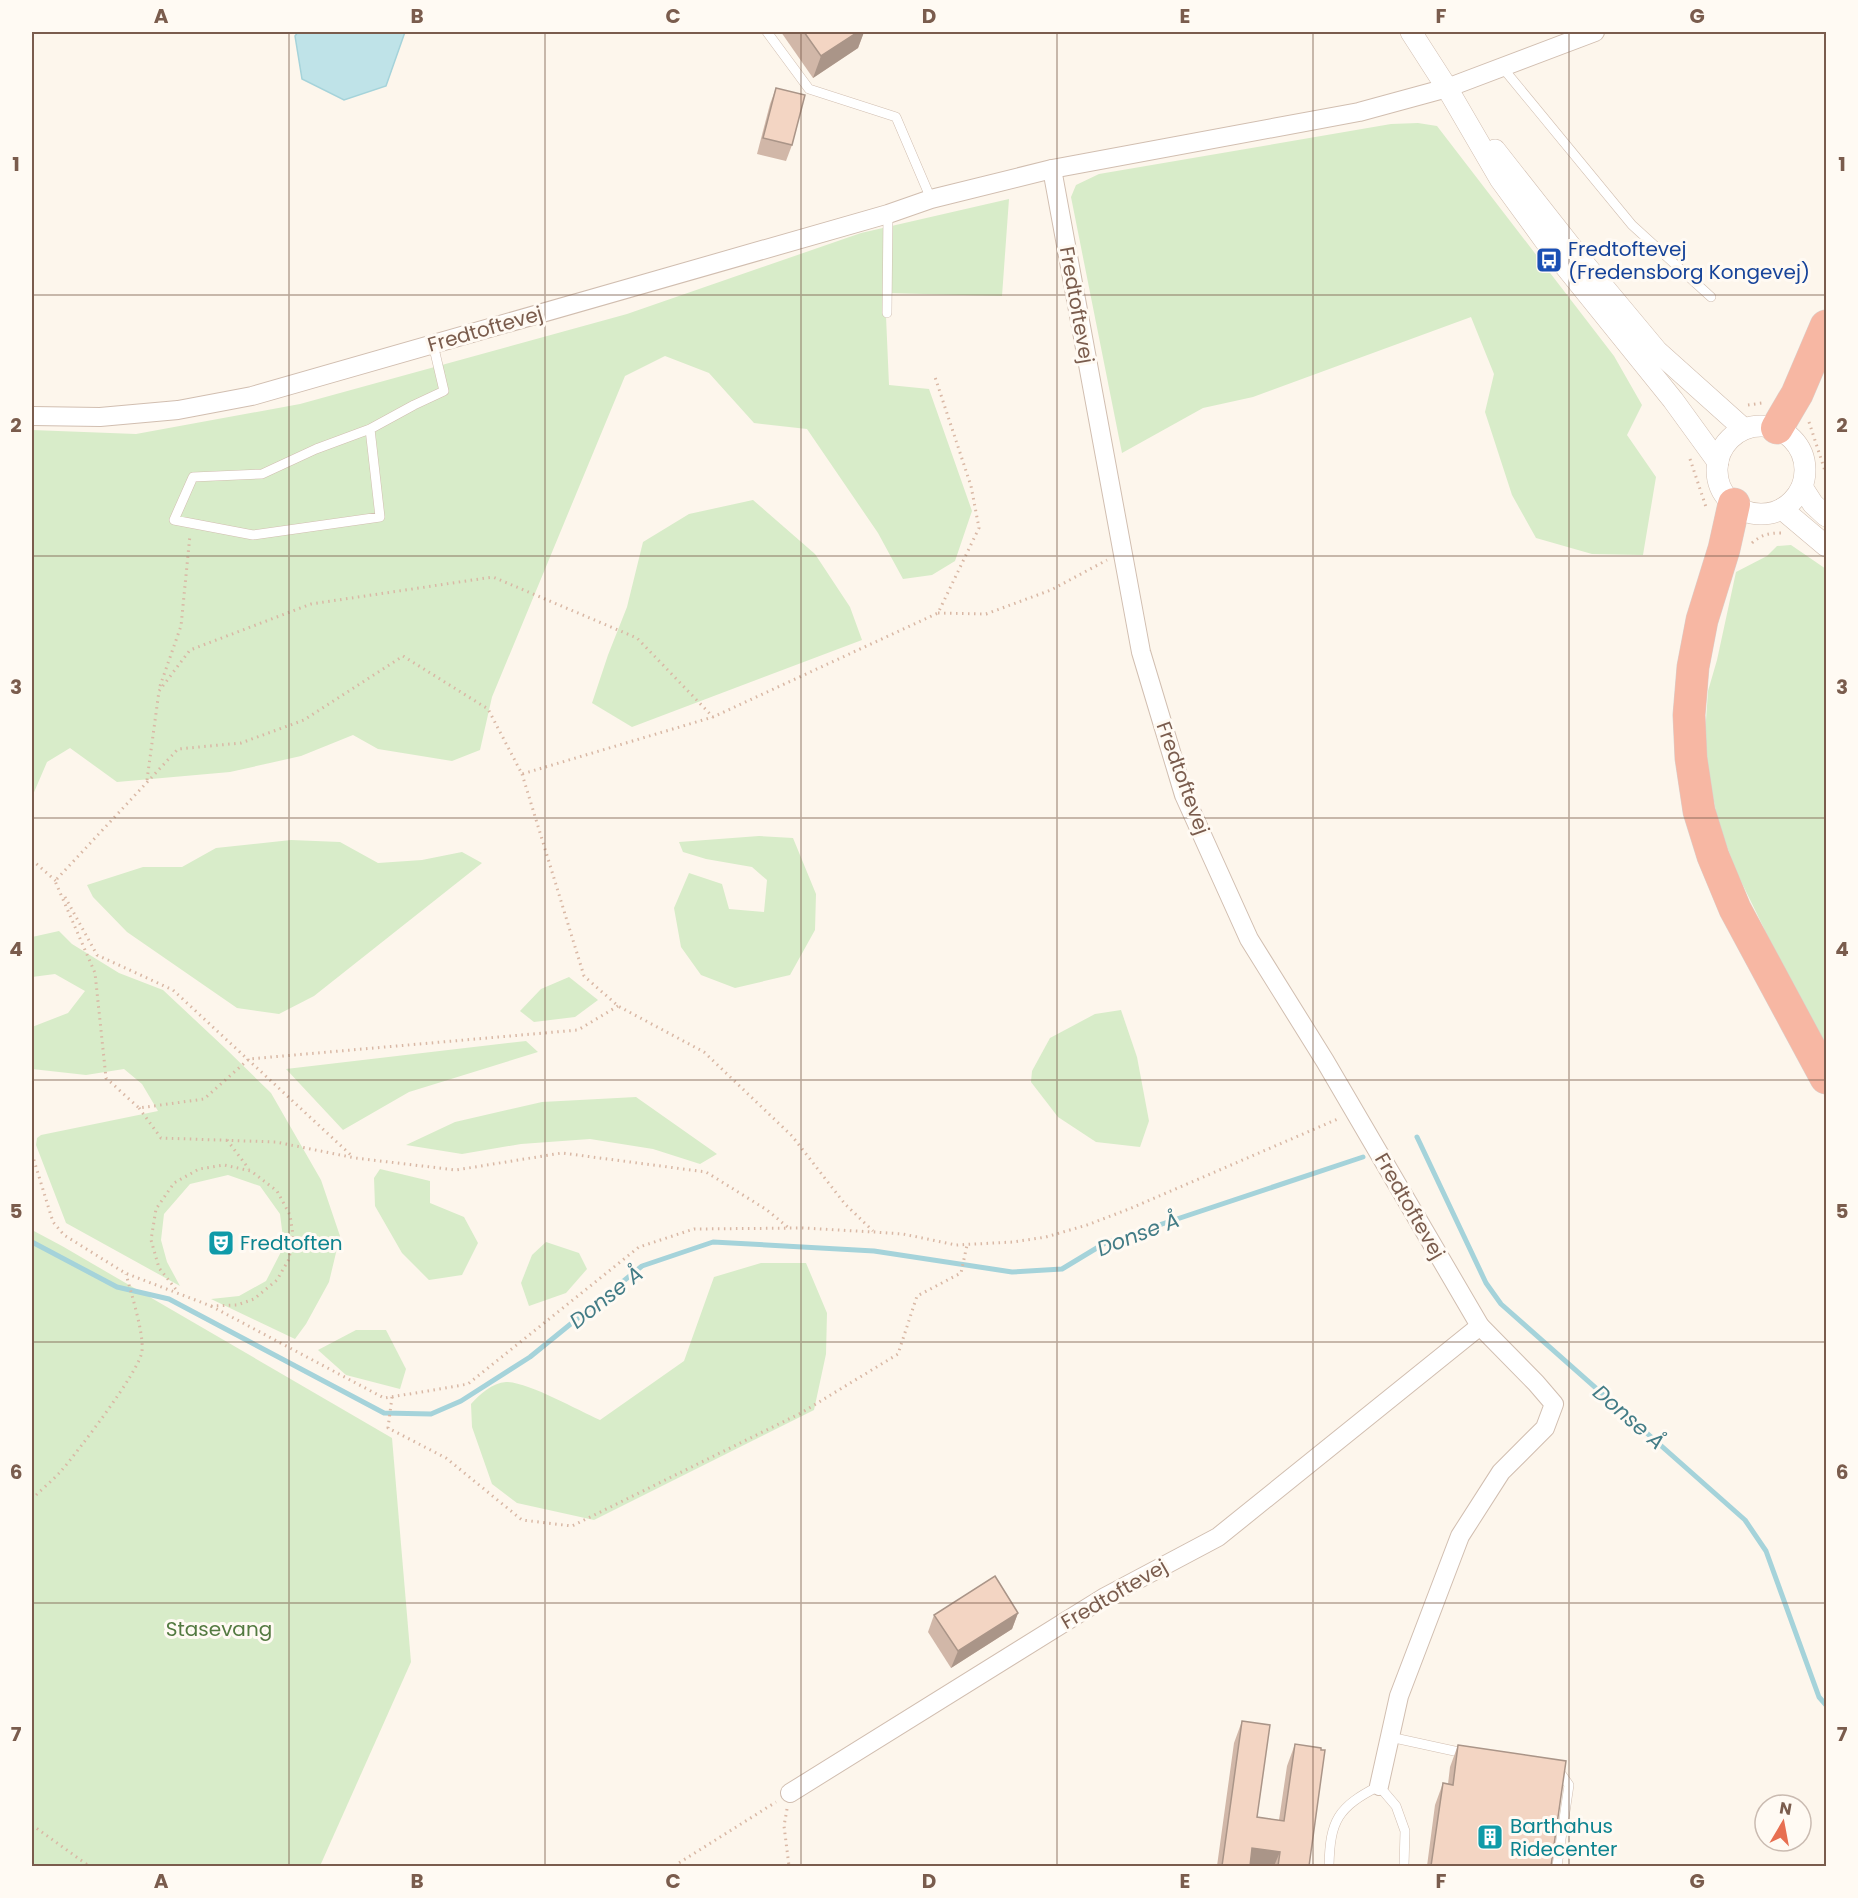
<svg xmlns="http://www.w3.org/2000/svg" width="1858" height="1898" font-family="Poppins,sans-serif">
	<style>
		.green { fill: #d8ecc9 }
		.water { fill: #bfe3e8; stroke: #a5d3da; stroke-width: 1.5 }
		.lines { fill: none; stroke-linecap: round; stroke-linejoin: round }
		.stream { stroke: #a5d3da; stroke-width: 5 }
		.service-casing { stroke: #d1beb0; stroke-width: 10 }
		.minor-casing { stroke: #d1beb0; stroke-width: 20 }
		.tertiary-casing { stroke: #d1beb0; stroke-width: 22 }
		.motorway-casing { stroke: #dad1cd; stroke-width: 33 }
		.path { stroke: #d9b8a5; stroke-width: 3; stroke-dasharray: 1.5 4.5; stroke-linecap: butt }
		.service { stroke: #fff; stroke-width: 9 }
		.minor { stroke: #fff; stroke-width: 18 }
		.tertiary { stroke: #fff; stroke-width: 21 }
		.motorway { stroke: #f7b7a3; stroke-width: 32 }
		.wall { fill: #d1b7a8 }
		.shaded-wall { fill: #aa9588 }
		.building { fill: #f3d5c3; stroke: #aa9588; stroke-width: 1.5 }
		.grid { fill: none; stroke: #7a5c4d; stroke-width: 1.5; stroke-opacity: 0.55 }
		.labels { text-anchor: middle; dominant-baseline: central; stroke-width: 6; stroke-linejoin: round; paint-order: stroke }
		.transit-label { font-size: 20px; fill: #164399; stroke: #fffaf3; text-anchor: start }
		.street-label { font-size: 20px; fill: #7a5c4d; stroke: #fffaf3 }
		.culture-label { font-size: 20px; fill: #0d838f; stroke: #fffaf3; text-anchor: start }
		.park-label { font-size: 20px; fill: #537a41; stroke: #fffaf3 }
		.water-label { font-size: 21px; font-style: italic; fill: #437c86; stroke: #fffaf3 }
		.neatline { fill: none; stroke: #7a5c4d; stroke-width: 2 }
		.grid-label { font-size: 20px; text-anchor: middle; font-weight: bold; fill: #7a5c4d }
	</style>
	<rect width="100%" height="100%" fill="#fdf6ec"/>
	<!-- green -->
	<g class="green">
		<polygon points="1418,123 1437,126 1614,356 1642,405 1627,435 1656,477 1643,555 1592,554 1536,538 1512,495 1485,412 1494,374 1471,317 1253,397 1203,408 1122,453 1071,197 1076,185 1099,174 1391,124"/>
		<polygon points="1009,199 1002,296 885,293 889,385 929,389 972,511 955,561 932,575 903,579 878,533 807,429 754,423 709,373 665,356 625,376 492,697 480,750 452,761 378,749 353,735 301,756 230,772 117,782 70,748 47,762 32,797 32,430 136,434 300,404 627,314 861,233"/>
		<polygon points="753,500 815,554 850,607 862,640 632,727 592,703 608,655 627,607 643,542 689,514"/>
		<polygon points="1791,545 1826,569 1826,1055 1736,871 1718,822 1704,750 1708,691 1717,660 1736,572 1767,556 1777,546"/>
		<polygon points="759,836 793,838 816,894 815,930 790,975 735,988 701,975 681,947 674,908 689,873 722,884 729,909 764,912 767,880 752,867 706,859 683,852 679,842"/>
		<polygon points="291,840 340,842 378,863 422,860 462,852 482,863 314,996 279,1014 237,1008 127,932 93,897 87,885 143,867 182,867 216,848"/>
		<polygon points="59,931 72,944 119,973 163,990 226,1049 271,1093 321,1180 340,1236 329,1282 306,1324 295,1339 211,1299 239,1296 266,1281 284,1246 280,1214 260,1186 228,1175 190,1184 164,1214 161,1240 167,1262 180,1286 66,1223 36,1145 37,1138 41,1135 158,1111 142,1084 124,1069 86,1075 32,1069 32,1027 68,1013 85,991 55,974 32,977 32,937"/>
		<polygon points="569,977 598,1000 575,1017 534,1022 520,1011 541,989"/>
		<polygon points="1121,1010 1137,1057 1149,1121 1140,1147 1096,1142 1058,1117 1031,1082 1032,1071 1050,1038 1095,1014"/>
		<polygon points="526,1041 538,1052 409,1092 343,1130 286,1069"/>
		<polygon points="636,1097 717,1154 700,1164 653,1149 590,1139 521,1144 462,1154 406,1145 455,1122 542,1102"/>
		<polygon points="380,1169 430,1181 430,1203 464,1217 478,1243 462,1275 429,1280 402,1253 375,1206 374,1178"/>
		<polygon points="32,1230 62,1246 392,1438 411,1662 320,1866 32,1866"/>
		<polygon points="546,1242 579,1253 587,1269 566,1293 529,1306 521,1283 532,1255"/>
		<path d="M761,1263H806L827,1313L826,1354L814,1410L594,1520L517,1503L492,1484L472,1427L471,1404C480,1394 492,1383 506,1382C528,1382 577,1410 600,1420L684,1361L714,1277Z"/>
		<polygon points="356,1330 386,1330 406,1369 400,1389 346,1375 318,1350"/>
	</g>
	<!-- water -->
	<polygon class="water" points="298,32 405,32 386,86 344,100 302,79 295,36"/>
	<g class="lines">
		<!-- stream -->
		<g class="stream">
			<polyline points="1417,1137 1486,1283 1501,1304 1745,1520 1766,1551 1819,1697 1826,1705"/>
			<polyline points="32,1242 117,1287 169,1299 384,1413 431,1414 461,1401 530,1357 642,1266 713,1242 874,1251 1012,1272 1062,1269 1105,1243 1363,1157"/>
		</g>
		<defs>
			<g id="service">
				<polyline points="767,32 809,89 896,117 931,199"/>
				<polyline points="1502,67 1632,225 1711,297"/>
				<polyline points="887,313 888,214"/>
				<polyline points="370,429 380,517 253,535 174,520 193,477 262,474 316,449 370,429 414,405 444,391 433,344"/>
				<polyline points="1390,1737 1468,1754"/>
				<polyline points="1555,1772 1562,1775 1569,1785 1557,1866"/>
				<path d="M1329,1866C1330,1820 1338,1807 1379,1786L1396,1806L1405,1831L1404,1866"/>
			</g>
			<g id="minor">
				<polyline points="1052,169 1141,652 1184,795 1249,939 1325,1061 1480,1326 1536,1383 1554,1404 1545,1428 1501,1472 1460,1536 1399,1696 1379,1786"/>
				<polyline points="32,416 100,417 178,410 252,396 888,214 931,199 1052,169 1359,112 1447,88 1595,32"/>
				<polyline points="790,1793 1105,1597 1218,1537 1480,1326"/>
			</g>
			<g id="tertiary">
				<polyline points="1411,32 1447,88 1500,179 1548,245 1673,400 1718,462"/>
				<polyline points="1495,150 1587,267 1657,351 1744,429"/>
				<circle cx="1761" cy="470" r="44"/>
				<polyline points="1802,487 1813,504 1826,516"/>
				<polyline points="1782,509 1826,546"/>
			</g>
			<g id="motorway">
				<polyline points="1777,428 1797,394 1826,326"/>
				<polyline points="1734,504 1724,549 1702,620 1693,667 1689,715 1691,758 1699,811 1713,856 1735,909 1826,1078"/>
			</g>
		</defs>
		<!-- service casing -->
		<use href="#service" class="service-casing"/>
		<!-- minor casing -->
		<use href="#minor" class="minor-casing"/>
		<!-- tertiary casing -->
		<use href="#tertiary" class="tertiary-casing"/>
		<!-- motorway casing -->
		<use href="#motorway" class="motorway-casing"/>
		<!-- path -->
		<g class="path">
			<polyline points="1748,405 1762,403"/>
			<polyline points="1809,422 1826,474"/>
			<polyline points="1690,459 1707,510"/>
			<path d="M1752,543C1761,535 1768,533 1781,533"/>
			<polyline points="938,613 986,614 1051,590 1107,560"/>
			<polyline points="160,686 181,626 190,535"/>
			<polyline points="522,774 584,976 618,1006 704,1052 792,1136 845,1204 873,1231"/>
			<polyline points="147,780 159,691 190,650 311,604 493,577 637,638 713,717"/>
			<polyline points="32,860 56,881"/>
			<polyline points="65,897 97,955 173,990 353,1157"/>
			<polyline points="618,1006 578,1030 249,1059 204,1099 139,1108 106,1078 95,973 55,881 178,749 241,743 304,720 403,656 488,709 522,774 713,717 938,613 979,528 971,486 934,374"/>
			<polyline points="139,1108 161,1138 276,1142 355,1158 456,1170 562,1153 706,1172 767,1210 790,1229"/>
			<polyline points="227,1140 249,1169"/>
			<polyline points="32,1154 53,1222 64,1235 125,1273 211,1306 237,1305 254,1299 277,1280 289,1259 293,1235 290,1215 277,1191 251,1171 224,1165 199,1169 174,1183 156,1209 151,1240 159,1268 178,1292"/>
			<polyline points="211,1306 384,1398 428,1391 468,1384 639,1247 694,1229 803,1228 874,1232 903,1234 956,1245 1013,1242 1046,1237 1087,1225 1129,1209 1340,1118"/>
			<polyline points="392,1397 388,1428 446,1458 522,1520 572,1526 801,1413 898,1354 917,1296 961,1273 967,1245"/>
			<path d="M32,1499C41,1490 53,1480 62,1470C77,1452 140,1371 142,1351C144,1333 131,1293 126,1274"/>
			<polyline points="787,1809 784,1826 789,1866"/>
			<polyline points="32,1825 89,1866"/>
			<polyline points="674,1866 776,1802"/>
		</g>
		<!-- service -->
		<use href="#service" class="service"/>
		<!-- minor -->
		<use href="#minor" class="minor"/>
		<!-- tertiary -->
		<use href="#tertiary" class="tertiary"/>
		<!-- motorway -->
		<use href="#motorway" class="motorway"/>
	</g>
	<!-- wall -->
	<g class="wall">
		<polygon points="781,32 864,32 858,48 813,78"/>
		<polygon points="776,88 792,145 786,161 757,154 770,104"/>
		<polygon points="1018,1613 1012,1629 951,1668 928,1632 934,1615"/>
		<polygon points="1242,1721 1257,1817 1279,1820 1287,1766 1295,1744 1309,1866 1217,1866 1234,1743"/>
		<polygon points="1458,1745 1551,1866 1427,1866 1435,1805 1443,1783 1448,1784 1450,1767"/>
	</g>
	<!-- shaded-wall -->
	<g class="shaded-wall">
		<polygon points="858,32 864,32 858,48 813,78 821,56"/>
		<polygon points="1018,1613 1012,1629 951,1668 958,1651"/>
		<polygon points="1252,1848 1280,1852 1274,1866 1246,1866"/>
	</g>
	<!-- building -->
	<g class="building">
		<polygon points="804,32 858,32 821,56"/>
		<polygon points="776,88 805,95 792,145 763,138"/>
		<polygon points="995,1576 1018,1613 958,1651 934,1615"/>
		<polygon points="1242,1721 1270,1725 1257,1817 1284,1821 1295,1744 1321,1748 1321,1750 1325,1750 1309,1866 1278,1866 1280,1852 1252,1848 1250,1866 1222,1866"/>
		<polygon points="1458,1745 1566,1761 1551,1866 1431,1866 1443,1783 1453,1785"/>
	</g>
	<!-- grid -->
	<path class="grid" d="M289,32V1866M545,32V1866M801,32V1866M1057,32V1866M1313,32V1866M1569,32V1866M32,295H1826M32,556H1826M32,818H1826M32,1080H1826M32,1342H1826M32,1603H1826"/>
	<!-- icons -->
	<defs>
		<symbol id="bus-square" viewBox="-11 -11 22 22"><rect x="-9" y="-9" width="18" height="18" rx="4" fill="#1a4fb4" stroke="#fffaf3"/><path d="M-5-6H5V4H4V6H2V4H-2V6H-4V4H-5ZM-3.5-4V0h7V-4ZM-3.5 1.2v1.5H-2V1.2ZM2 1.2v1.5H3.5V1.2Z" fill="#fff"/></symbol>
		<symbol id="theatre-square" viewBox="-11 -11 22 22"><rect x="-9" y="-9" width="18" height="18" rx="4" fill="#0f9aa8" stroke="#fffaf3"/><path d="M-5-5.5Q0-4 5-5.5V0Q5 5 0 6Q-5 5-5 0ZM-3.3-2.5H-1v1.5H-3.3ZM1-2.5H3.3v1.5H1ZM-2.8 1Q0 5.5 2.8 1Z" fill="#fff"/></symbol>
		<symbol id="building-square" viewBox="-11 -11 22 22"><rect x="-9" y="-9" width="18" height="18" rx="4" fill="#0f9aa8" stroke="#fffaf3"/><path d="M-4-6H4V6H1V3H-1V6H-4ZM-2.5-4.3h1.7v1.8h-1.7ZM.8-4.3h1.7v1.8H.8ZM-2.5-1h1.7V.8h-1.7ZM.8-1h1.7V.8H.8Z" fill="#fff"/></symbol>
	</defs>
	<g fill-rule="evenodd">
		<use href="#bus-square" x="1534" y="245" width="30" height="30"/>
		<use href="#theatre-square" x="206" y="1228" width="30" height="30"/>
		<use href="#building-square" x="1475" y="1822" width="30" height="30"/>
	</g>
	<g class="labels">
		<!-- transit labels -->
		<g class="transit-label">
			<text x="1568" y="249">Fredtoftevej<tspan x="1568" dy="23">(Fredensborg Kongevej)</tspan></text>
		</g>
		<!-- street labels -->
		<g class="street-label">
			<text transform="translate(1077 305) rotate(80)">Fredtoftevej</text>
			<text transform="translate(485 329) rotate(-16)">Fredtoftevej</text>
			<text transform="translate(1183 778) rotate(70)">Fredtoftevej</text>
			<text transform="translate(1410 1206) rotate(60)">Fredtoftevej</text>
			<text transform="translate(1114 1594) rotate(-30)">Fredtoftevej</text>
		</g>
		<!-- culture labels -->
		<g class="culture-label">
			<text x="240" y="1243">Fredtoften</text>
			<text x="1510" y="1826">Barthahus<tspan x="1510" dy="23">Ridecenter</tspan></text>
		</g>
		<!-- park labels -->
		<g class="park-label">
			<text x="219" y="1629">Stasevang</text>
		</g>
		<!-- water labels -->
		<g class="water-label">
			<text transform="translate(1138 1234) rotate(-21)">Donse Å</text>
			<text transform="translate(606 1297) rotate(-38)">Donse Å</text>
			<text transform="translate(1629 1417) rotate(41)">Donse Å</text>
		</g>
	</g>
	<!-- border -->
	<rect width="1858" height="1898" fill="none" stroke="#fffaf3" stroke-width="66"/>
	<!-- north arrow -->
	<g transform="translate(1783 1823) rotate(10)"><circle r="28" fill="#fffaf3" stroke="#cabbb1" stroke-width="1.5"/>
	<path d="M0-4.5L10 22L0 15L-10 22Z" fill="#e76f51"/>
	<text y="-9" font-size="16" font-weight="bold" text-anchor="middle" fill="#7a5c4d">N</text>
	</g>
	<rect x="33" y="33" width="1792" height="1832" class="neatline"/>
	<g class="grid-label">
		<text x="161" y="23">A</text>
		<text x="417" y="23">B</text>
		<text x="673" y="23">C</text>
		<text x="929" y="23">D</text>
		<text x="1185" y="23">E</text>
		<text x="1441" y="23">F</text>
		<text x="1697" y="23">G</text>
		<text x="16" y="171">1</text>
		<text x="1842" y="171">1</text>
		<text x="16" y="432">2</text>
		<text x="1842" y="432">2</text>
		<text x="16" y="694">3</text>
		<text x="1842" y="694">3</text>
		<text x="16" y="956">4</text>
		<text x="1842" y="956">4</text>
		<text x="16" y="1218">5</text>
		<text x="1842" y="1218">5</text>
		<text x="16" y="1479">6</text>
		<text x="1842" y="1479">6</text>
		<text x="16" y="1741">7</text>
		<text x="1842" y="1741">7</text>
		<text x="161" y="1888">A</text>
		<text x="417" y="1888">B</text>
		<text x="673" y="1888">C</text>
		<text x="929" y="1888">D</text>
		<text x="1185" y="1888">E</text>
		<text x="1441" y="1888">F</text>
		<text x="1697" y="1888">G</text>
	</g>
</svg>
